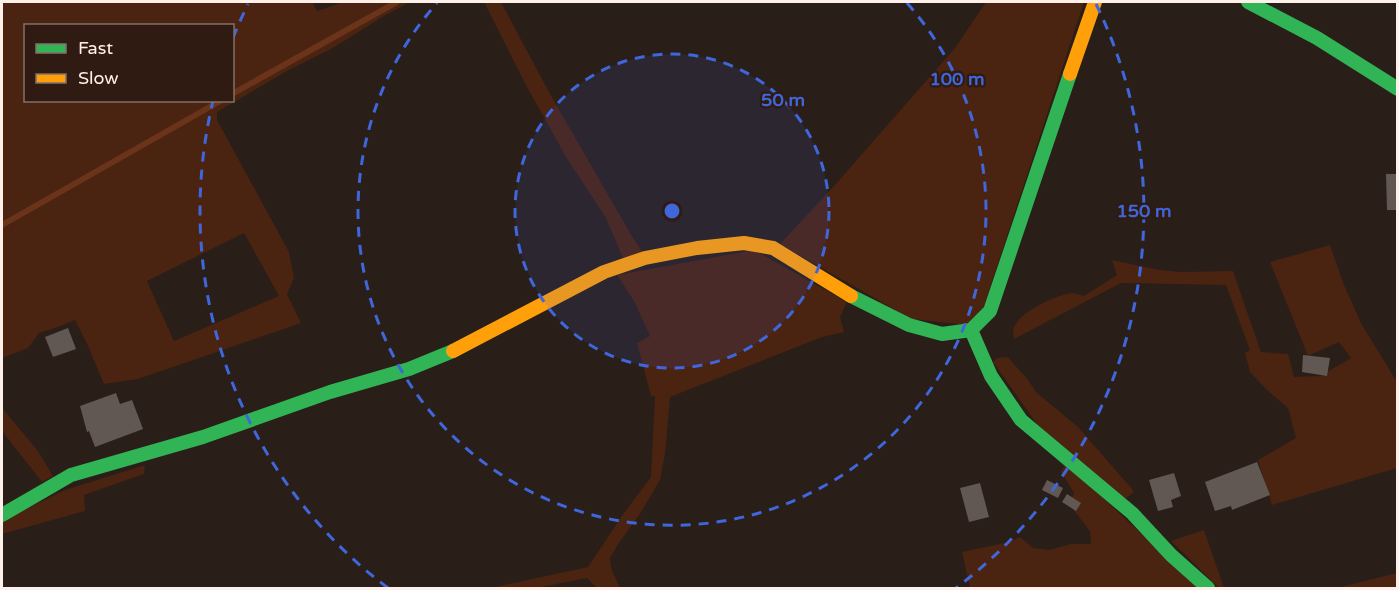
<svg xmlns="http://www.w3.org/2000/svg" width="1399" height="590" font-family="'Varela Round',sans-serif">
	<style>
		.green { fill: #4a2311; fill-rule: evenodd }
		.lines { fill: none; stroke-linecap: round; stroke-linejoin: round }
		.stream { stroke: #6a331a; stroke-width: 6 }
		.building { fill: #625853 }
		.fast { stroke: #30b455; stroke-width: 14 }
		.slow { stroke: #ff9f0a; stroke-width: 14 }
		.ring { fill: none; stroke: #3f66db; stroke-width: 3; stroke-dasharray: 10 8 }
		.centre { fill: #3f66db; stroke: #2f1b12; stroke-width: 3 }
		.ring-label { font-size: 18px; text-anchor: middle; font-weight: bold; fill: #3f66db; stroke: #2f1b12; stroke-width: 4.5; stroke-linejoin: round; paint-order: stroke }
	</style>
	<rect width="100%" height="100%" fill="#291e18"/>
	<!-- green -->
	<g class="green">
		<path d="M2,2H319L313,4L317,11L343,2H410L384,16L333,48L287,71L217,112V120L289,252L294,278L287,294L301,323L138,379L104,384L88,346L75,320L55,328L39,333L28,348L2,358ZM26,26H232V100H26ZM244,233L279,296L174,341L147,281Z"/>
		<polygon points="484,2 501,2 550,94 630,233 643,253 623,258 606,218 566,157 527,87"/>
		<polygon points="986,2 1084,2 982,312 967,325 911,319 780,244 834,186 955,48"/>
		<path d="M1330,245L1344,285L1361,323L1397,382V468L1272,505L1258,460L1296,438L1288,408L1267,390L1250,372L1245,353L1250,350L1226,285L1121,283L1014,339C1014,336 1013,333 1013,330C1017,313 1051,298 1066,294C1072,292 1078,294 1084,296L1117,275L1112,260L1159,270L1180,272L1233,271L1261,352L1288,354L1294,377L1320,376L1351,358L1339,342L1308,356L1270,262Z"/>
		<polygon points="754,250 847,302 840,317 844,332 822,337 670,397 665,454 660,480 640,514 618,544 610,558 611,568 620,588 597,588 587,578 536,588 490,588 588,567 624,513 651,477 655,396 651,396 637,343 650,336 634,301 617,275"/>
		<polygon points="1008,357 1028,380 1036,392 1078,427 1133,490 1133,493 1125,499 1044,434 993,362 997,358"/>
		<polygon points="2,408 38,451 53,476 42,482 2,431"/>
		<polygon points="1066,463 1199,588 970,588 962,552 1009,542 1020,537 1033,548 1050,550 1071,544 1091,544 1090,531 1069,504 1074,493 1061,472"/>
		<polygon points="145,465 144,474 84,495 85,511 2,534 2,521 65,490"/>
		<polygon points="1204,530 1224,588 1219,588 1171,541"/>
		<polygon points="1397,573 1397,588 1337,588"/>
	</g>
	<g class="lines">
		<!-- stream -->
		<g class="stream">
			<polyline points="232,94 397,2"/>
			<polyline points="2,225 222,100"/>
		</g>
	</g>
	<!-- building -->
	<g class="building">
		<polygon points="1386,174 1398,174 1398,210 1387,210"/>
		<polygon points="68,328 76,349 53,357 45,337"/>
		<polygon points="1303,355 1330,358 1327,376 1302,372"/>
		<polygon points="116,393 120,404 132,400 143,429 95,447 89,431 87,432 80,406"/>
		<polygon points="1257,462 1270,495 1232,510 1231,506 1215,511 1205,482"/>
		<polygon points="1174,473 1181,496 1171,500 1173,507 1158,511 1149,480"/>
		<polygon points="1047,480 1063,488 1058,498 1042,490"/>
		<polygon points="980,483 989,517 969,522 960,488"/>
		<polygon points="1067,494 1081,503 1076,511 1062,502"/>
	</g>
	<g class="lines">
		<!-- fast -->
		<g class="fast">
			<polyline points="1248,2 1317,38 1398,89"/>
			<polyline points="851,296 909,325 942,334 971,330 990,311 1070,74"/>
			<polyline points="971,330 991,376 1021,420 1132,513 1171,555 1208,588"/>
			<polyline points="2,515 71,475 203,437 330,392 409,369 453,351"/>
		</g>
		<!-- slow -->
		<g class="slow">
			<polyline points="1070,74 1095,2"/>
			<polyline points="453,351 604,272 645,258 697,248 744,243 773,248 851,296"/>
		</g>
	</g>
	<!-- distance rings -->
	<circle cx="672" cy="211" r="157" fill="#3f66db" fill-opacity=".12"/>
	<g class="ring">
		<circle cx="672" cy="211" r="157"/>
		<path d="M907 3A314 314 0 1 1 437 3"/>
		<path d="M388 588A472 472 0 0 1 213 101M233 38A472 472 0 0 1 248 4M1096 4A472 472 0 0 1 956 588"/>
	</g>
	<circle cx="672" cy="211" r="9" class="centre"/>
	<g class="ring-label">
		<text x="957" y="85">100 m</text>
		<text x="783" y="106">50 m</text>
		<text x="1144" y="217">150 m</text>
	</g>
	<!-- border -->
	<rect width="1399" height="590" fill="none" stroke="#fff0ea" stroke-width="6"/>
	<!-- legend -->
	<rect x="24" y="24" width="210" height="78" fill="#2f1b12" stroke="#827068" stroke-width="1.5"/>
	<rect x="36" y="44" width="30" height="9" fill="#30b455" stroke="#827068" stroke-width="1.5"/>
	<text x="78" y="54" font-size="18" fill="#fff0ea">Fast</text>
	<rect x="36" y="74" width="30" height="9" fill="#ff9f0a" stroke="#827068" stroke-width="1.5"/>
	<text x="78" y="84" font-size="18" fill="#fff0ea">Slow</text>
</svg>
